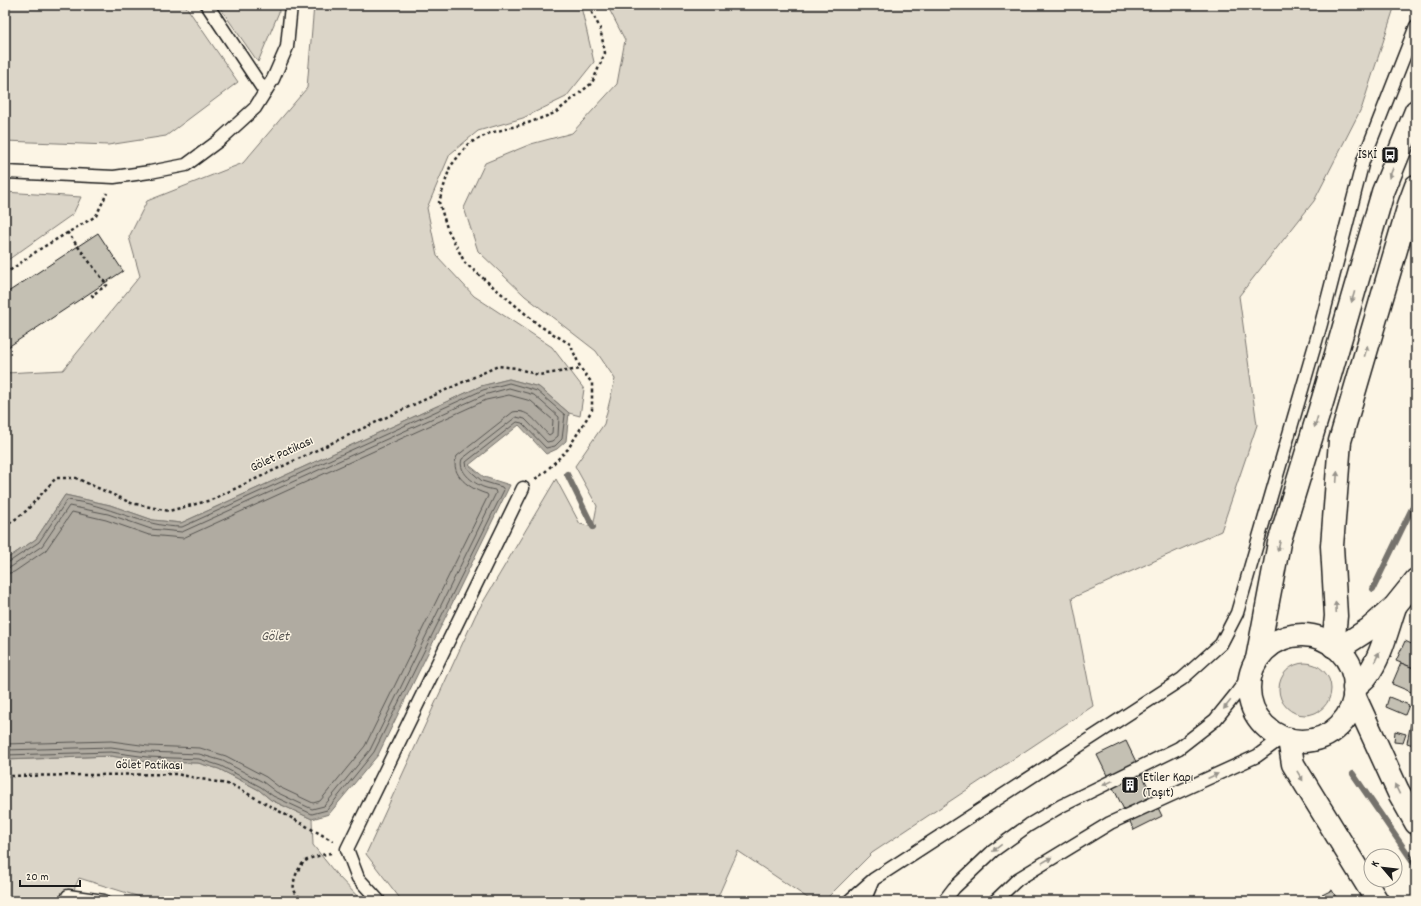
<svg xmlns="http://www.w3.org/2000/svg" width="1421" height="906" font-family="Dekko,sans-serif">
	<style>
		.green { fill: #dbd5c8; stroke: #7c7872 }
		.water { fill: #b0aba1; stroke: #75726c }
		.lines { fill: none; stroke-linecap: round; stroke-linejoin: round }
		.shore { stroke: #575551; stroke-width: 1 }
		.stream { stroke: #75726c; stroke-width: 6 }
		.building { fill: #c4c0b3; stroke: #1c1c1c }
		.service-casing { stroke: #1c1c1c; stroke-width: 15 }
		.tertiary-casing { stroke: #1c1c1c; stroke-width: 25 }
		.primary-casing { stroke: #1c1c1c; stroke-width: 25 }
		.path { stroke: #1c1c1c; stroke-width: 2.5; stroke-dasharray: 3 3; stroke-linecap: butt }
		.service { stroke: #fcf5e5; stroke-width: 12 }
		.tertiary { stroke: #fcf5e5; stroke-width: 22 }
		.primary { stroke: #fcf5e5; stroke-width: 22 }
		.oneway { fill: #97938b }
		.labels { text-anchor: middle; dominant-baseline: central; stroke-width: 3; stroke-linejoin: round; paint-order: stroke }
		.poi-label { font-size: 13px; fill: #1c1c1c; stroke: #fcf5e5; text-anchor: end }
		.street-label { font-size: 13px; fill: #1c1c1c; stroke: #fcf5e5 }
		.water-label { font-size: 14px; font-style: italic; fill: #575551; stroke: #fcf5e5 }
	</style>
	<rect width="100%" height="100%" fill="#fcf5e5"/>
	<filter id="ink" filterUnits="userSpaceOnUse"><feTurbulence type="fractalNoise" baseFrequency=".025" numOctaves="2"/><feDisplacementMap in="SourceGraphic" scale="8" xChannelSelector="R" yChannelSelector="G"/><feConvolveMatrix kernelMatrix="1 2 1 2 8 2 1 2 1" color-interpolation-filters="sRGB"/></filter>
	<g filter="url(#ink)">
		<!-- green -->
		<g class="green">
			<polygon points="5,5 185,5 238,82 166,136 108,145 5,141"/>
			<polygon points="218,5 278,5 279,12 258,62"/>
			<polygon points="314,5 578,5 582,11 594,62 566,97 523,118 478,131 450,154 427,208 437,256 474,296 552,347 584,389 580,416 569,413 539,387 509,379 481,386 181,523 153,520 110,505 65,495 36,539 5,560 5,373 63,370 140,276 129,237 147,201 243,163 307,88"/>
			<polygon points="607,5 1395,5 1362,107 1314,201 1239,296 1257,425 1221,531 1072,598 1093,706 872,853 824,901 812,901 738,851 716,901 402,901 366,854 476,614 556,479 580,524 593,527 597,506 575,466 604,424 615,379 596,351 525,296 478,251 464,208 485,163 531,144 572,133 617,84 625,40"/>
			<polygon points="5,192 81,197 73,214 5,262"/>
			<circle cx="1305" cy="689" r="26"/>
			<polygon points="111,756 147,762 198,763 219,769 259,790 271,800 312,819 313,845 336,874 362,901 153,901 79,878 69,901 5,901 5,760"/>
		</g>
		<!-- water -->
		<polygon class="water" points="509,379 539,387 569,413 566,441 557,449 546,454 519,425 469,465 484,477 510,485 378,755 329,814 312,819 271,800 259,790 219,769 198,763 147,762 111,756 5,760 5,560 36,539 65,495 110,505 153,520 181,523 481,386"/>
		<g class="lines">
			<!-- shore -->
			<g class="shore">
				<path d="M5,563L9,562L39,542L67,500C107,504 142,527 182,527L483,390L509,383L537,391L565,415L562,439L555,446L546,448L522,423L517,422L466,462L467,468L482,481L502,487L504,490L374,752L327,810L312,814L273,796L261,787L221,766L199,759L147,757L111,752L5,755"/>
				<path d="M5,568L11,567L42,546L69,506L108,514L151,529L182,532L484,395L509,388L534,395L559,417L558,436L552,441L547,442L525,419L516,417L462,459C458,470 470,480 479,485C484,488 490,489 495,490L496,493L370,750L324,806L312,809L276,792L263,782L223,761L199,754L147,752L111,747L5,750"/>
				<path d="M5,574L14,572L46,550L72,512L106,520L149,535L183,538L486,400L509,395L531,401L553,420L552,433L549,435C538,426 530,408 513,412L457,456C448,475 472,490 487,494L488,496L365,746L320,801L313,803L279,787L266,777L226,756L200,748L148,746L111,741L5,744"/>
			</g>
			<!-- stream -->
			<g class="stream">
				<polyline points="567,474 593,527"/>
				<polyline points="1373,589 1416,500"/>
				<polyline points="1353,774 1416,866"/>
			</g>
		</g>
		<!-- building -->
		<g class="building">
			<polygon points="98,233 123,271 5,349 5,294"/>
			<polygon points="1405,641 1416,646 1416,669 1396,661"/>
			<polygon points="1401,663 1416,669 1416,694 1392,684"/>
			<polygon points="1389,697 1409,705 1405,715 1386,707"/>
			<polygon points="1413,712 1416,713 1416,746 1407,743"/>
			<polygon points="1395,731 1406,734 1403,743 1394,742"/>
			<polygon points="1126,741 1162,816 1134,830 1097,755"/>
			<polygon points="1332,890 1338,901 1324,901 1322,895"/>
		</g>
		<g class="lines">
			<defs>
				<g id="service">
					<polyline points="207,5 265,92"/>
					<polyline points="5,172 114,177 150,172 186,165 221,139 255,108 273,79 287,47 291,5"/>
					<polyline points="68,896 104,901"/>
					<polyline points="379,901 358,878 347,849 523,488"/>
					<polyline points="849,901 874,879 1182,679 1221,644 1237,613 1321,324 1363,161 1416,26"/>
					<polyline points="864,901 872,882"/>
					<polyline points="944,901 954,888 993,851 1029,825 1061,806 1179,748 1215,720 1236,694 1251,673"/>
					<polyline points="995,901 1018,879 1110,823 1257,756 1283,737"/>
				</g>
				<g id="tertiary">
					<polyline points="1338,649 1369,629 1395,606 1416,580"/>
					<path d="M1354,688C1358,684 1362,681 1366,677C1381,658 1387,630 1395,607"/>
				</g>
				<g id="primary">
					<circle cx="1302" cy="688" r="53"/>
					<polyline points="1333,646 1336,616 1332,546 1340,441 1409,205 1416,186"/>
					<polyline points="1257,659 1279,543 1323,399 1383,192 1416,111"/>
					<polyline points="1354,695 1398,791 1416,823"/>
					<polyline points="1289,739 1293,764 1377,901"/>
				</g>
			</defs>
			<!-- service casing -->
			<use href="#service" class="service-casing"/>
			<!-- tertiary casing -->
			<use href="#tertiary" class="tertiary-casing"/>
			<!-- primary casing -->
			<use href="#primary" class="primary-casing"/>
			<!-- path -->
			<g class="path">
				<polyline points="67,232 107,285 92,295 95,299"/>
				<polyline points="5,274 40,249 96,216 107,193"/>
				<polyline points="535,479 544,473 568,449 592,410 592,383 581,369 570,344 540,326 465,263 447,228 439,202 450,167 468,144 490,133 528,123 555,113 592,83 605,53 600,28 588,5"/>
				<polyline points="5,527 26,511 56,478 76,478 131,503 169,511 211,500 389,416 498,366 516,368 538,375 581,369"/>
				<polyline points="5,776 176,774 232,785 333,841"/>
				<path d="M305,901C300,898 295,894 294,889C292,881 298,868 304,862C308,858 325,854 331,853"/>
			</g>
			<!-- service -->
			<use href="#service" class="service"/>
			<!-- tertiary -->
			<use href="#tertiary" class="tertiary"/>
			<!-- primary -->
			<use href="#primary" class="primary"/>
		</g>
		<!-- one-way arrows -->
		<defs><path id="oneway-solid" d="M-6-.8H1V-3.2L6.5 0L1 3.2V.8H-6Z"/></defs>
		<g class="oneway">
			<use href="#oneway-solid" transform="translate(1391 173) rotate(112)"/>
			<use href="#oneway-solid" transform="translate(1353 297) rotate(106)"/>
			<use href="#oneway-solid" transform="translate(1366 351) rotate(-74)"/>
			<use href="#oneway-solid" transform="translate(1316 422) rotate(107)"/>
			<use href="#oneway-solid" transform="translate(1337 477) rotate(-86)"/>
			<use href="#oneway-solid" transform="translate(1279 546) rotate(103)"/>
			<use href="#oneway-solid" transform="translate(1336 607) rotate(-93)"/>
			<use href="#oneway-solid" transform="translate(1377 657) rotate(-65)"/>
			<use href="#oneway-solid" transform="translate(1227 705) rotate(129)"/>
			<use href="#oneway-solid" transform="translate(1213 776) rotate(-24)"/>
			<use href="#oneway-solid" transform="translate(1300 776) rotate(59)"/>
			<use href="#oneway-solid" transform="translate(1108 783) rotate(154)"/>
			<use href="#oneway-solid" transform="translate(1397 789) rotate(-116)"/>
			<use href="#oneway-solid" transform="translate(997 848) rotate(142)"/>
			<use href="#oneway-solid" transform="translate(1047 860) rotate(-31)"/>
		</g>
	</g>
	<!-- icons -->
	<defs>
		<symbol id="bus-square" viewBox="-11 -11 22 22"><rect x="-9" y="-9" width="18" height="18" rx="4" fill="#1c1c1c" stroke="#fcf5e5"/><path d="M-5-6H5V4H4V6H2V4H-2V6H-4V4H-5ZM-3.5-4V0h7V-4ZM-3.5 1.2v1.5H-2V1.2ZM2 1.2v1.5H3.5V1.2Z" fill="#fff"/></symbol>
		<symbol id="building-square" viewBox="-11 -11 22 22"><rect x="-9" y="-9" width="18" height="18" rx="4" fill="#1c1c1c" stroke="#fcf5e5"/><path d="M-4-6H4V6H1V3H-1V6H-4ZM-2.5-4.3h1.7v1.8h-1.7ZM.8-4.3h1.7v1.8H.8ZM-2.5-1h1.7V.8h-1.7ZM.8-1h1.7V.8H.8Z" fill="#fff"/></symbol>
	</defs>
	<g fill-rule="evenodd">
		<use href="#bus-square" x="1380" y="145" width="20" height="20"/>
		<use href="#building-square" x="1120" y="775" width="20" height="20"/>
	</g>
	<g class="labels">
		<!-- poi labels -->
		<g class="poi-label">
			<text x="1377" y="155">İSKİ</text>
			<text x="1143" y="778" text-anchor="start">Etiler Kapı<tspan x="1143" dy="15">(Taşıt)</tspan></text>
		</g>
		<!-- street labels -->
		<g class="street-label">
			<text transform="translate(282 455) rotate(-25)">Gölet Patikası</text>
			<text transform="translate(149 766) rotate(1)">Gölet Patikası</text>
		</g>
		<!-- water labels -->
		<g class="water-label">
			<text x="275" y="637">Gölet</text>
		</g>
	</g>
	<!-- margin -->
	<rect width="1421" height="906" fill="none" stroke="#fcf5e5" stroke-width="20"/>
	<rect x="10" y="10" width="1401" height="886" fill="none" stroke="#1c1c1c" stroke-width="1.5" filter="url(#ink)"/>
	<!-- north arrow -->
	<g transform="translate(1383 868) rotate(298)"><circle r="19" fill="#fcf5e5" stroke="#a29e95"/>
	<path d="M0-3L7 15L0 10L-7 15Z" fill="#1c1c1c"/>
	<text y="-6" font-size="11" font-weight="bold" text-anchor="middle" fill="#1c1c1c">K</text>
	</g>
	<!-- scale -->
	<path d="M20 880v6h60v-6" fill="none" stroke="#1c1c1c" stroke-width="2"/>
	<text x="26" y="880" font-size="12" fill="#1c1c1c" stroke="#fcf5e5" stroke-width="3" paint-order="stroke">20 m</text>
</svg>
